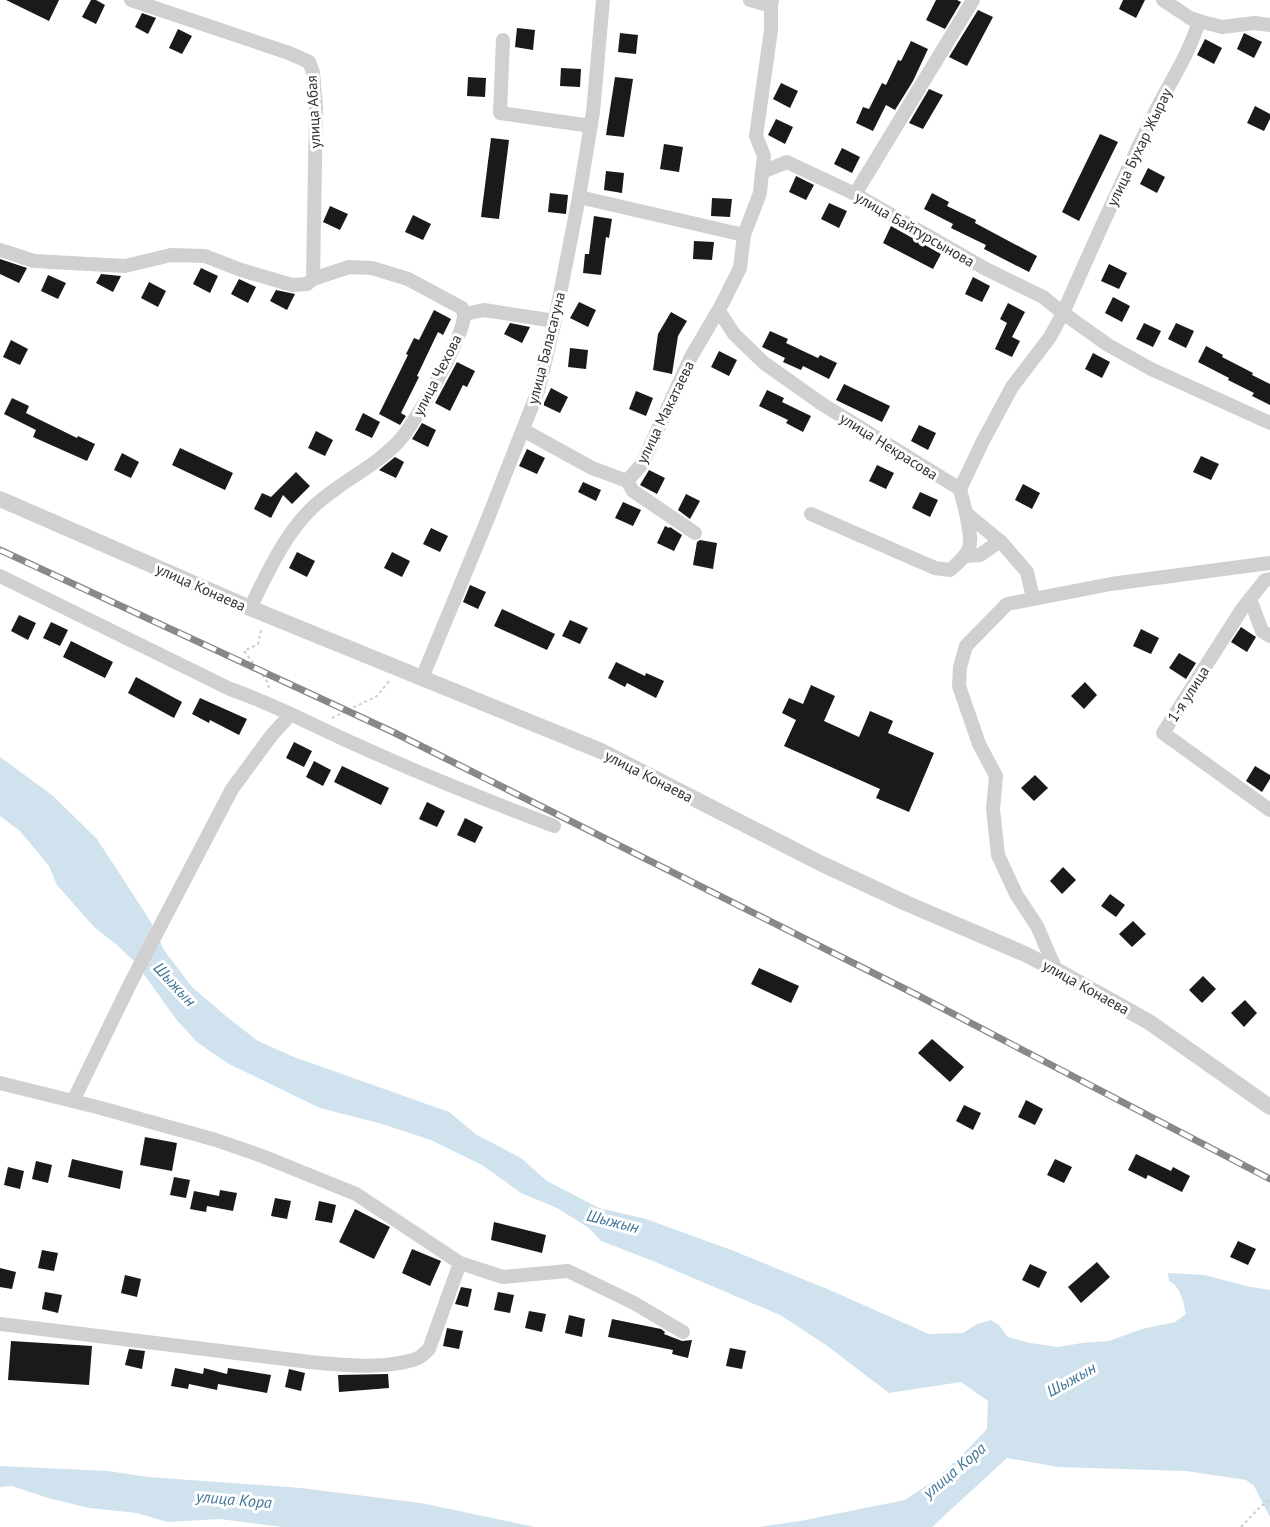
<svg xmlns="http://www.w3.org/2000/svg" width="1270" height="1527" font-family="'PT Sans',sans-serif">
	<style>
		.water { fill: #cfe2ee }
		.building { fill: #1a1a1a }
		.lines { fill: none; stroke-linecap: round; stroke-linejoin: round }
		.path { stroke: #cdcdcd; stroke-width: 2; stroke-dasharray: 3 3; stroke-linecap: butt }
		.minor { stroke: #d0d0d0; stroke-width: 14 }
		.tertiary { stroke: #d0d0d0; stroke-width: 16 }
		.rail-casing { stroke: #888; stroke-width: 7 }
		.rail { stroke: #fff; stroke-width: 4.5; stroke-dasharray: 14; stroke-linecap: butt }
		.labels { text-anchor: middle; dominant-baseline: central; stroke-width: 6; stroke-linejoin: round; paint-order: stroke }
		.street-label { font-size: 15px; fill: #333; stroke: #fff }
		.water-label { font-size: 16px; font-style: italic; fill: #3f7597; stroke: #fff }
	</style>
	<rect width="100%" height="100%" fill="#fff"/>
	<!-- water -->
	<g class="water">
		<path d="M0,757L52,795L97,839L151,922L164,950L192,987L227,1017L258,1041L294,1057L449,1112L477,1135L521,1158L547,1181L599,1208L646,1219L734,1251L832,1291L929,1334L963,1333L977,1324L991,1320L999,1325L1008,1337L1030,1343L1058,1347L1082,1343L1109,1341L1142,1329L1175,1322L1186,1314C1183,1301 1181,1287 1169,1281L1168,1273L1205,1275L1246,1286L1270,1290V1517L1254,1486L1246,1480L1186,1471L1058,1467L1007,1458L932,1527H759L800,1521L905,1500L936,1479L960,1457L987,1429L988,1401L961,1382L889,1393L826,1345L780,1315L653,1261L601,1241L589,1228L557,1208L521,1193L482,1165L431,1140L382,1124L320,1108L227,1063L197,1042L176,1019L135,962L117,945L94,927L57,885L49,866L20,831L0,816Z"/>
		<polygon points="0,1466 108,1471 148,1477 301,1488 421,1503 535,1527 282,1527 220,1519 167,1522 137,1513 89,1508 48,1498 12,1486 0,1487"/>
	</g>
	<!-- building -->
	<g class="building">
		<polygon points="6,0 59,0 49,21"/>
		<polygon points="91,0 96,0 105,5 96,24 82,17"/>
		<polygon points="936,0 957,0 961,2 945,29 926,20"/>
		<polygon points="1123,0 1145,0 1136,18 1119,9"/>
		<polygon points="978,10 993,17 967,66 949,57"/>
		<polygon points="142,13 156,18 148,34 135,27"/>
		<polygon points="517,28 535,30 533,50 515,47"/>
		<polygon points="178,29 192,36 182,54 169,48"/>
		<polygon points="620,33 638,35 636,54 618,52"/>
		<polygon points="1244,33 1262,42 1254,58 1237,49"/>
		<polygon points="1205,39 1222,48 1214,64 1197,55"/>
		<polygon points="911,41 928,49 913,81 895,110 886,105 873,131 856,123 863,107 869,109 882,83 886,85 898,60 901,61"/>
		<polygon points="561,68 581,69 580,87 560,86"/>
		<polygon points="468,77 486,78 485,97 467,96"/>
		<polygon points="615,77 633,79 624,137 606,135"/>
		<polygon points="781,83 798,91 790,108 773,99"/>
		<polygon points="929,89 943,95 923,129 909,123"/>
		<polygon points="1255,106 1270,114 1270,119 1264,131 1247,123"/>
		<polygon points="776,119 793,127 785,144 768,135"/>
		<polygon points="1100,134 1118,142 1079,221 1062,212"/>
		<polygon points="491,138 509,140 499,219 481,217"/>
		<polygon points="664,144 683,147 679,172 660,169"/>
		<polygon points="842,148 860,157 852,173 834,164"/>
		<polygon points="1148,168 1165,177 1157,193 1140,184"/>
		<polygon points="606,171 624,173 622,193 604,190"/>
		<polygon points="796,176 814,185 806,200 789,192"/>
		<polygon points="550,193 568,195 566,214 548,212"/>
		<polygon points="932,193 949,202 947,206 976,220 975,223 1037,256 1029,272 984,249 986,245 951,228 953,224 924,209"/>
		<polygon points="712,198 732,199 730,217 711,216"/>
		<polygon points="829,203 847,211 839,228 821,219"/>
		<polygon points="330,206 348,214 340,230 323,222"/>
		<polygon points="413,215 431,224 423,240 405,232"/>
		<polygon points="594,216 612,219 609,238 606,237 601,275 583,273 585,254 589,254"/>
		<polygon points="891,226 941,254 933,269 883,243"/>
		<polygon points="694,241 714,242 712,260 693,259"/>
		<polygon points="0,259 27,268 19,283 0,274"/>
		<polygon points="1109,264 1127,273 1119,289 1101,281"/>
		<polygon points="201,268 218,276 210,293 193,284"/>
		<polygon points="101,274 121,276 113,292 96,283"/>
		<polygon points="48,275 66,283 58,299 41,291"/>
		<polygon points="973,277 990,286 982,302 965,294"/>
		<polygon points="239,279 256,287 248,303 231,294"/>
		<polygon points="149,282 166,291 158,307 141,298"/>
		<polygon points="276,290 295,294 287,310 270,301"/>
		<polygon points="1113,297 1130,306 1122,322 1105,313"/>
		<polygon points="579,302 596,310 588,327 570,318"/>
		<polygon points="1008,303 1025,312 1012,337 1020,341 1012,357 995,349 1007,323 1000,319"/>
		<polygon points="434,310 451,319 443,335 438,332 417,376 419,377 401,413 406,416 400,425 379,414 408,355 406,354 414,338 419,340"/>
		<polygon points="671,312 687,321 678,336 672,374 653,370 658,334"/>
		<polygon points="510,323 530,327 522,343 504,334"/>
		<polygon points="1144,323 1161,331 1153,347 1136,339"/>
		<polygon points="1176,323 1194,331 1186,348 1168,339"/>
		<polygon points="770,331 788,339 786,343 818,358 820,355 837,363 829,379 803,366 801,370 783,362 785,358 762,347"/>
		<polygon points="11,340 28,349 20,365 3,357"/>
		<polygon points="1206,346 1223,355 1222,357 1253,373 1252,375 1270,384 1270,405 1252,396 1254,393 1228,380 1229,378 1198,362"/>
		<polygon points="570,348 588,350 586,369 568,367"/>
		<polygon points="719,351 737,360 729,376 711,367"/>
		<polygon points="1093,353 1110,362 1102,378 1085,369"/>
		<polygon points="457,362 475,371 467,387 463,385 450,411 435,403"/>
		<polygon points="844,384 890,406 882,422 836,400"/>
		<polygon points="551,388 568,397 560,413 543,405"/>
		<polygon points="767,390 784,398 782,402 811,416 803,432 786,423 788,420 759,406"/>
		<polygon points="636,391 653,398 646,416 629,409"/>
		<polygon points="12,398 29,406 26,413 77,438 78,436 95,444 87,461 33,437 36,430 4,414"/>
		<polygon points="363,413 380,422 372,438 355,430"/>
		<polygon points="422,423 436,430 428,447 412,439"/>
		<polygon points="919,425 936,433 928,450 911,441"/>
		<polygon points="316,431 333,440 325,456 308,448"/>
		<polygon points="180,448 233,473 225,490 172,465"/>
		<polygon points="527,449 545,458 537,474 519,466"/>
		<polygon points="122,453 139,462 131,478 114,470"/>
		<polygon points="1201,456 1219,464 1211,480 1193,472"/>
		<polygon points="395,457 404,462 396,478 379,470"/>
		<polygon points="877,465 894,473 886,489 869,481"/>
		<polygon points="649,470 665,478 657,494 640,485"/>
		<polygon points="296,472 310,486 292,504 283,495 271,518 254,509 262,493 271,497"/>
		<polygon points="583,482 601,490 596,501 578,492"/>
		<polygon points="1023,484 1040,493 1032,509 1015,500"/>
		<polygon points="920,492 938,500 930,517 912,508"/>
		<polygon points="686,494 700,501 690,519 678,510"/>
		<polygon points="623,502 641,510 633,526 615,518"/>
		<polygon points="665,526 669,528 670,527 682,535 674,551 657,543"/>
		<polygon points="431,528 448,536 440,552 423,544"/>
		<polygon points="700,540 717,543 713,569 693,565 697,542"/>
		<polygon points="297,552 315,561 307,577 289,568"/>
		<polygon points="392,552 410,561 402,577 384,568"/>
		<polygon points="470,585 486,592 478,609 463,602"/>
		<polygon points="502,609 555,634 547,650 494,626"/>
		<polygon points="19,615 36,623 28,640 11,631"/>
		<polygon points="570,620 588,628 580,644 562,636"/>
		<polygon points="51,622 68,630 60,646 43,638"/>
		<polygon points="1241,627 1256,637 1247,652 1231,642"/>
		<polygon points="1141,629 1159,638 1151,654 1133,646"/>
		<polygon points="71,641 113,662 105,678 63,657"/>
		<polygon points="1179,653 1196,663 1186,679 1169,668"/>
		<polygon points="616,662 645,676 646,673 664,681 656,698 627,683 625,687 608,678"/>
		<polygon points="136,677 182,702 174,718 128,693"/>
		<polygon points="1085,682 1097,695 1084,709 1071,696"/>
		<polygon points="811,685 835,696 824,721 859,737 870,711 893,721 888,733 934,753 909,812 876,798 880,789 784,746 796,720 782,713 789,698 803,704"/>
		<polygon points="200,698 247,719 239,735 210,720 209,723 192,714"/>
		<polygon points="294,742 312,751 304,767 286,758"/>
		<polygon points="314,761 331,770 323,786 306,777"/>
		<polygon points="342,766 389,788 381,805 334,782"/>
		<polygon points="1255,766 1270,775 1270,779 1262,792 1246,781"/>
		<polygon points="1035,775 1048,788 1034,801 1021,788"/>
		<polygon points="427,802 445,811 437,827 419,819"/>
		<polygon points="465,818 483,827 475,843 457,835"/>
		<polygon points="1063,867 1076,880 1062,894 1050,881"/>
		<polygon points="1110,894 1125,905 1116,917 1101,906"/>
		<polygon points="1133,921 1146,934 1132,947 1119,934"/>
		<polygon points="759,968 799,986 791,1003 751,984"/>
		<polygon points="1203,976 1216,989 1202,1003 1189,990"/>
		<polygon points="1245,1000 1257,1013 1244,1027 1231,1013"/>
		<polygon points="932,1039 964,1067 950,1082 918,1053"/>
		<polygon points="1026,1100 1043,1109 1035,1125 1018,1117"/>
		<polygon points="964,1105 981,1113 973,1130 956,1121"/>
		<polygon points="145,1137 177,1143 172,1171 140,1165"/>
		<polygon points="1136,1154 1171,1171 1173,1167 1190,1176 1182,1192 1148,1175 1146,1179 1128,1170"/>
		<polygon points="72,1159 123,1171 120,1189 68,1177"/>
		<polygon points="1055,1159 1072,1167 1064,1183 1047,1175"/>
		<polygon points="36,1161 52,1165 48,1183 32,1179"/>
		<polygon points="8,1167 24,1171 20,1189 4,1185"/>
		<polygon points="174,1177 190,1180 186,1198 170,1195"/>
		<polygon points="220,1190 237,1193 233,1211 207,1206 206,1212 190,1209 194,1191 219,1196"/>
		<polygon points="275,1198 291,1201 287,1219 271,1216"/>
		<polygon points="319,1201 336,1205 332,1223 315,1220"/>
		<polygon points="355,1209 390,1227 374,1259 339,1242"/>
		<polygon points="494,1222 546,1235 542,1253 491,1240"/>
		<polygon points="1238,1241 1256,1249 1248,1265 1230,1257"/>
		<polygon points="412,1249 441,1261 430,1286 402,1273"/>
		<polygon points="42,1250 58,1253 54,1271 38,1268"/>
		<polygon points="1097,1262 1110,1277 1081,1303 1068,1287"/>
		<polygon points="1030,1264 1047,1272 1039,1288 1022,1280"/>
		<polygon points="0,1268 16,1272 12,1289 0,1287"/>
		<polygon points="125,1275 141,1279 137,1297 121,1293"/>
		<polygon points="461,1287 472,1289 468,1307 455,1304"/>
		<polygon points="45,1292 62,1295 58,1313 42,1309"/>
		<polygon points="498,1292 514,1295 510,1313 494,1310"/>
		<polygon points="529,1311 546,1314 542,1332 525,1328"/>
		<polygon points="569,1315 585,1319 582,1337 565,1333"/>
		<polygon points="612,1319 661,1329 665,1332 664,1334 682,1341 692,1340 688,1358 672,1354 673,1350 608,1337"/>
		<polygon points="447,1328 463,1331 459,1349 443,1346"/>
		<polygon points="11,1341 92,1346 89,1385 8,1380"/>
		<polygon points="730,1348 746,1351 742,1369 726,1366"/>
		<polygon points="129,1349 145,1351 142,1369 125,1365"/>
		<polygon points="175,1368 203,1374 204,1368 227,1374 228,1368 271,1375 267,1393 218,1384 217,1390 189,1384 188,1389 171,1386"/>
		<polygon points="289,1369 305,1373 301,1391 285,1387"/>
		<polygon points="388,1374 389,1388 339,1392 338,1375"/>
	</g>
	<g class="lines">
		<!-- path -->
		<g class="path">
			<polyline points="261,630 258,644 244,651 267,681 269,688"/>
			<polyline points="332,718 377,696 389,681"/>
			<polyline points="1241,1527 1260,1507 1270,1500"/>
		</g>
		<!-- minor -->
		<g class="minor">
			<polyline points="131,0 289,53 309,62 313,72 316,107 313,279"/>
			<polyline points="750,0 771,6 772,0"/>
			<path d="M1163,0L1190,18L1199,21C1189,55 1168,85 1153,116C1122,181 1092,247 1063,313L1108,345L1151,369L1270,423"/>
			<polyline points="1199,21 1222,27 1255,23 1270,25"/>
			<polyline points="503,40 500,113 591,126"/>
			<polyline points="762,172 787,162 855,194 986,269 1043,297 1063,313 1050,337 1012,387 983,441 960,489"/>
			<polyline points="855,194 973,0"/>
			<polyline points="579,197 744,235 760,193 762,172 764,156 756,136 771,30 771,6"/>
			<path d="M0,250L34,261L125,266L171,255L205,256L241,270L292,285L307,284L313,279L349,267L372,268L408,279L462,308C463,311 464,313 464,316C463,338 415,423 399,441C374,468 339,482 312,508C284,535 267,574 250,608"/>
			<polyline points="719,311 734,334 764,363 822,404 960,489 966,513 1002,543 1027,572 1033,598"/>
			<polyline points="465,314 484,310 555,321"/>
			<polyline points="523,430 592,468 627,481 642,464 691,357 722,304 740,268 744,235"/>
			<polyline points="627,481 633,491 695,533"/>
			<path d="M811,514L935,568L950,570C975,549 972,545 966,513"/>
			<polyline points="966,556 980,555 1000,541"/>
			<path d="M0,576L230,689C274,704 316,727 359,746C423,775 488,801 554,826"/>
			<polyline points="1270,579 1265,580 1242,609 1163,733 1270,810"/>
			<polyline points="1250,599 1262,631 1270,636"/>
			<polyline points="422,678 486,523 538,391 554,325 579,197 593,112 603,0"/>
			<polyline points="1056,970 1037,926 1016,894 998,855 993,809 996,776 979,744 959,686 960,667 966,646 1007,604 1111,584 1270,563"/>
			<polyline points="0,1083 97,1107 216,1140 262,1156 356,1194 460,1263 503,1277 568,1271 634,1303 683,1332"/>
			<polyline points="73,1101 130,984 232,789 271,736 290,715"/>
			<path d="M0,1324L310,1362C341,1365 388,1370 418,1358C422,1356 426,1352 429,1349L460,1263"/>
		</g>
		<!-- tertiary -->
		<polyline class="tertiary" points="0,499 250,608 601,751 820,863 908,904 1025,954 1056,970 1149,1022 1270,1107"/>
		<defs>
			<polyline id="rail" points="0,550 393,732 919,996 1270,1179"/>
		</defs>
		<!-- rail casing -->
		<use href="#rail" class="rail-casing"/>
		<!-- rail -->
		<use href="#rail" class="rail"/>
	</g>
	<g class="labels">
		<!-- street labels -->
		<g class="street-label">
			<text transform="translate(313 112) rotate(-93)">улица Абая</text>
			<text transform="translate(1139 147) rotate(-64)">улица Бухар Жырау</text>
			<text transform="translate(915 229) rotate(30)">улица Байтурсынова</text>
			<text transform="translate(546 348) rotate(-76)">улица Баласагуна</text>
			<text transform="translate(437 375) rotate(-63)">улица Чехова</text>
			<text transform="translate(665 412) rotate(-64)">улица Макатаева</text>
			<text transform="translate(889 446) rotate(32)">улица Некрасова</text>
			<text transform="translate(201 587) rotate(24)">улица Конаева</text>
			<text transform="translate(1188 694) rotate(-57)">1-я улица</text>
			<text transform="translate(649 776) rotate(27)">улица Конаева</text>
			<text transform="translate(1086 987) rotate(29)">улица Конаева</text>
		</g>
		<!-- water labels -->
		<g class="water-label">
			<text transform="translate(175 984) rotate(47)">Шыжын</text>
			<text transform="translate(613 1221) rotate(14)">Шыжын</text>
			<text transform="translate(1071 1379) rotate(-29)">Шыжын</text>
			<text transform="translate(954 1470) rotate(-40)">улица Кора</text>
			<text transform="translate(234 1499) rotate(5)">улица Кора</text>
		</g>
	</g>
</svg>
